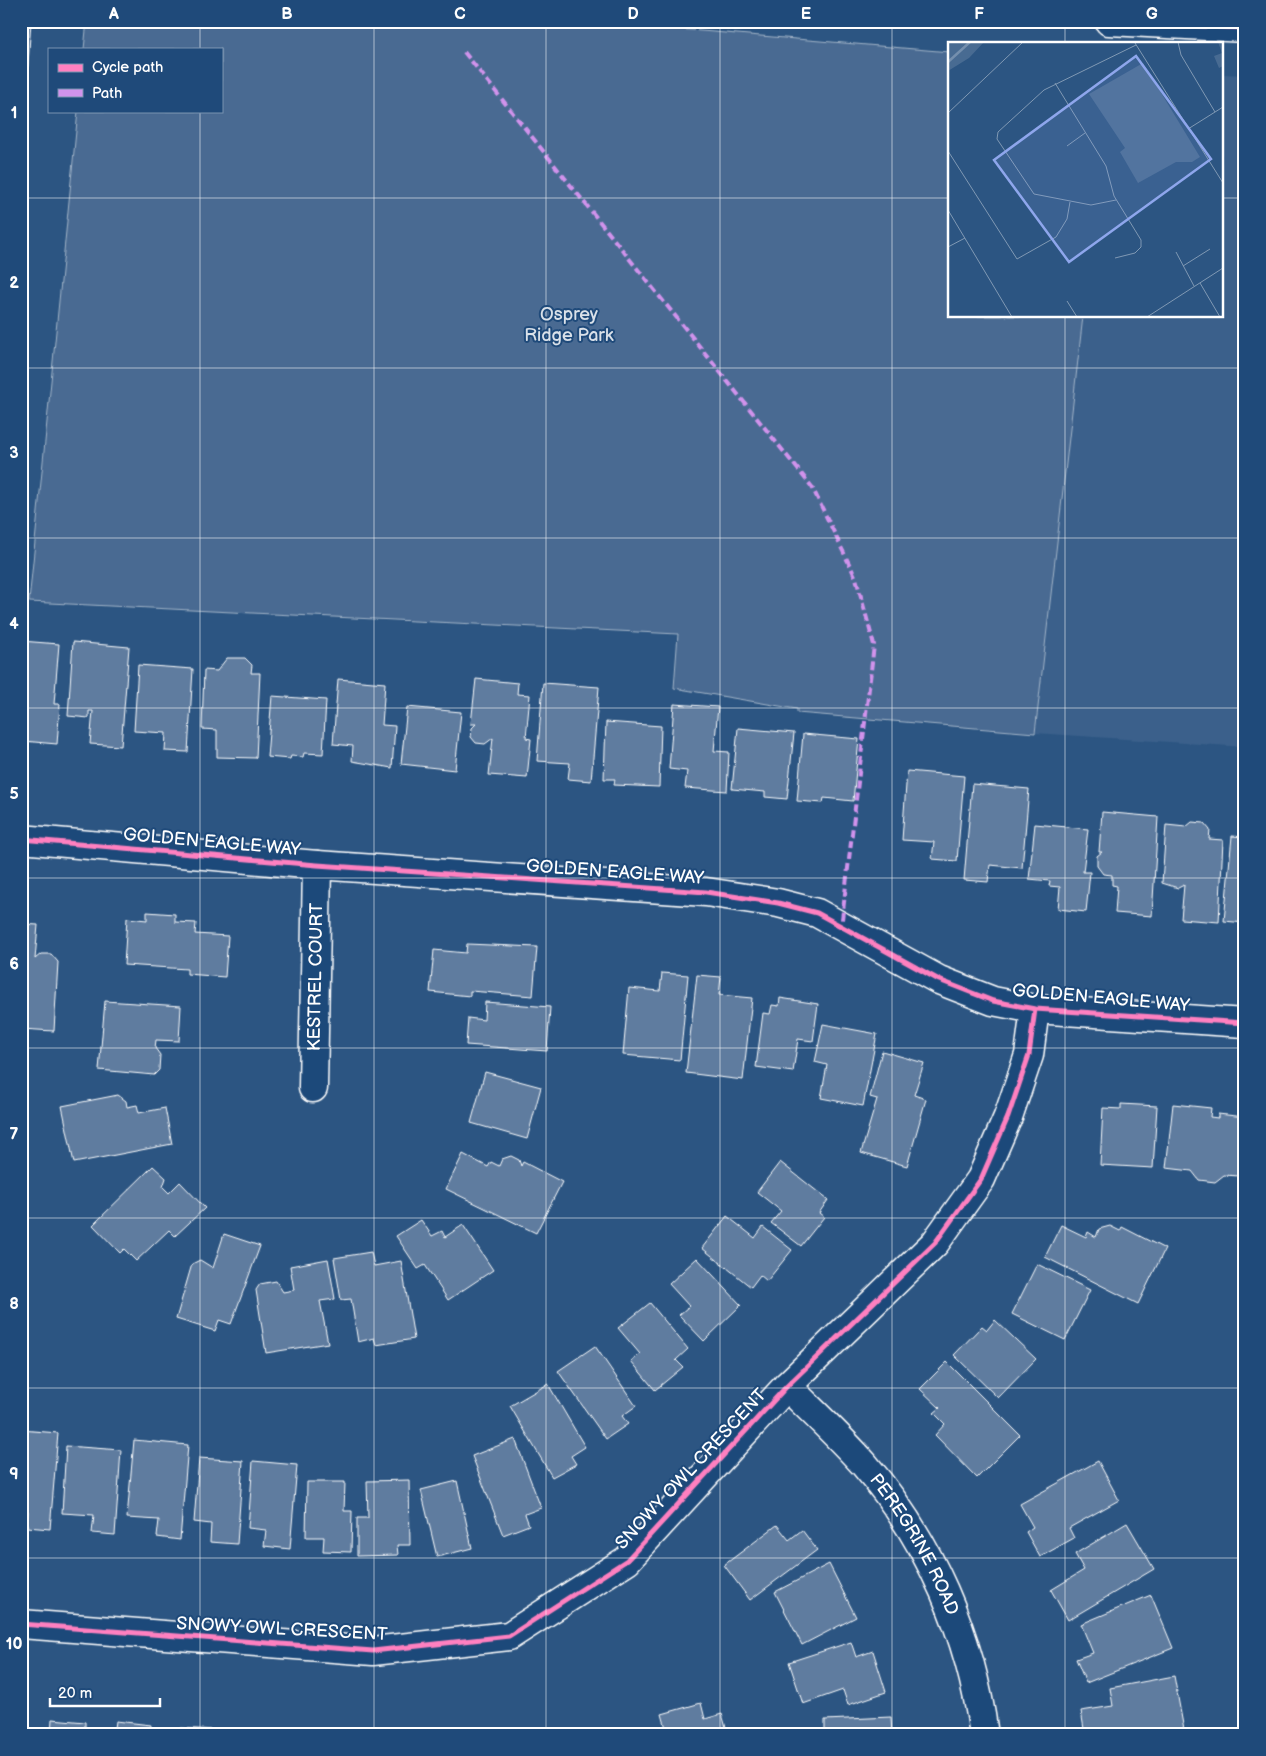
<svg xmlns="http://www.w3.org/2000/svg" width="1266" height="1756" font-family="'Balsamiq Sans',sans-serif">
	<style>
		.built { fill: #3b618b }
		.green { fill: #486b92; stroke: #a4b5c8 }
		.building { fill: #5e7c9f; stroke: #fff }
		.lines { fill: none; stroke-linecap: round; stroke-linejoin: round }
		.minor-casing { stroke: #fff; stroke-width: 31 }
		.tertiary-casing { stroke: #fff; stroke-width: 31 }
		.minor { stroke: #1f4a7a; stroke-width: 28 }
		.tertiary { stroke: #1f4a7a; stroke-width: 28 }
		.quiet { stroke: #d193ec; stroke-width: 4; stroke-dasharray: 8 4; stroke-linecap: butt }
		.cycleway-casing { stroke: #1f4a7a; stroke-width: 8 }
		.cycleway { stroke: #ff80c0; stroke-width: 5 }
		.grid { fill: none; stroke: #fff; stroke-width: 1; stroke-opacity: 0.55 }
		.labels { text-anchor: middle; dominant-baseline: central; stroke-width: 4; stroke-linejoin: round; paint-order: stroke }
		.park-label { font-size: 18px; fill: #dae1e9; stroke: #1f4a7a }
		.street-label { font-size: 18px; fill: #fff; stroke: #1f4a7a }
		.inset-river { fill: none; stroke: #748fad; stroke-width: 2.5 }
		.inset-road { fill: none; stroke: #8099b4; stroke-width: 1 }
		.view { fill: #8ea6ec; fill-opacity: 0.15; stroke: #8ea6ec; stroke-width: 2.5 }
		.inset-edge { fill: none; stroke: #fff; stroke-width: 2.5 }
		.neatline { fill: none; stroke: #fff; stroke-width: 2 }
		.grid-label { font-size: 16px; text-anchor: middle; font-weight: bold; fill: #fff }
	</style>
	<rect width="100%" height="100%" fill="#2c5582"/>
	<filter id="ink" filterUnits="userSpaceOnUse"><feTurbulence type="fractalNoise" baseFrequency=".02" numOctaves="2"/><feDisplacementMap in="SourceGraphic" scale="10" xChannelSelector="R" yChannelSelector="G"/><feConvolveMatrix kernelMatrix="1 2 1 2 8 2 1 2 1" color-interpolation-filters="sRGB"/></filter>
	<g filter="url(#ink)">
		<!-- built -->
		<polygon class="built" points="1222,74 1245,75 1245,747 1035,733 1083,316 1222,316"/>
		<!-- green -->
		<polygon class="green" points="87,21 583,21 950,52 950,316 1083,316 1035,733 797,713 797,709 674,688 678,634 29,602 78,111 221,111 221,49 84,49"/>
		<!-- building -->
		<g class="building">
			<polygon points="21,21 31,22 27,78 21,77"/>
			<polygon points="21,641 59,644 54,704 60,704 57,744 23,741 25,706 21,707"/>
			<polygon points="73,642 129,647 121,746 90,744 93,711 89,711 89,718 68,716"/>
			<polygon points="227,658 245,658 252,665 251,673 260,673 256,758 217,757 217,730 202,729 204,670 217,671"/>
			<polygon points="138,665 193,669 188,752 165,751 166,733 134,731"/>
			<polygon points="338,679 385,683 382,725 395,726 392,768 352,761 353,746 333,744"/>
			<polygon points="476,679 518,683 517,694 530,695 526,738 531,739 527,778 489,775 493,738 485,744 476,743 471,737 472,728 476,724 471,724"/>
			<polygon points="543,683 599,687 591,781 568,779 570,763 537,761"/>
			<polygon points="272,696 326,700 323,754 304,753 303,757 291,756 290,759 267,757"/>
			<polygon points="674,704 718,707 714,751 729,752 727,791 685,788 687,771 669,769"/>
			<polygon points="407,707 461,712 455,770 401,764"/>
			<polygon points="606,722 661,726 659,787 614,785 615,779 604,779"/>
			<polygon points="738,728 794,733 787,799 765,797 765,792 732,789"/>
			<polygon points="803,734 859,739 853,801 824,798 823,803 797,801"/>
			<polygon points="907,771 964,776 957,861 932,859 934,842 902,840"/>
			<polygon points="972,784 1029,789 1022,868 990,865 988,882 964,880"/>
			<polygon points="1102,812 1158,817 1152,916 1115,913 1117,886 1112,885 1112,875 1103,874 1097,866 1097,856 1102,852 1099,852"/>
			<polygon points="1192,822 1204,823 1210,830 1209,839 1223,840 1219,922 1181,919 1184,885 1178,888 1162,883 1166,825 1186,827"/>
			<polygon points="1035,824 1088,829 1083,872 1090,872 1086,912 1058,909 1060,887 1049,886 1050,881 1029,879"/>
			<polygon points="1232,836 1245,837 1245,923 1224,921"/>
			<polygon points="147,912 175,914 175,922 196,923 195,934 228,936 225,977 187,974 187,969 124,965 127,918 147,920"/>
			<polygon points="21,924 38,925 35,959 41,954 51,954 58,962 54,1031 21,1029"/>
			<polygon points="467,944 537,947 533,996 470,991 470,996 430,992 434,950 466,953"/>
			<polygon points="662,973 688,975 680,1060 623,1055 629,988 660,991"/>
			<polygon points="697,975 721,977 719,995 752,998 743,1080 686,1073"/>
			<polygon points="780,998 818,1004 813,1041 798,1039 793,1072 756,1067 763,1013 770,1014 772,1005 779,1006"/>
			<polygon points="105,1001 181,1006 179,1041 156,1040 155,1048 160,1055 159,1070 154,1075 99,1070"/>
			<polygon points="485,1002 550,1007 547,1051 466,1045 468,1018 484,1020"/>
			<polygon points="823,1024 877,1034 863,1106 821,1098 827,1065 815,1062"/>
			<polygon points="882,1051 924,1063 914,1095 926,1099 907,1166 861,1153 877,1099 870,1097"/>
			<polygon points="485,1072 541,1087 527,1139 471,1123"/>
			<polygon points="118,1095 126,1101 127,1107 137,1105 139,1113 165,1108 172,1144 74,1163 62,1106"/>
			<polygon points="1121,1104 1157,1106 1153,1168 1100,1165 1103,1108 1121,1109"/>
			<polygon points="1173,1104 1211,1108 1210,1117 1218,1118 1218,1114 1245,1117 1239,1176 1224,1175 1215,1182 1199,1180 1192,1171 1166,1168"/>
			<polygon points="463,1154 488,1167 491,1162 499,1166 502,1159 511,1156 519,1160 521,1166 523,1162 562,1182 536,1233 446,1189"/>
			<polygon points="780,1162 828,1200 819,1213 824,1217 801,1246 771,1223 781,1211 757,1192"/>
			<polygon points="153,1166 166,1178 163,1187 169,1193 180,1182 205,1208 175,1236 169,1230 136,1261 124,1249 120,1253 93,1225"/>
			<polygon points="727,1216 755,1238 763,1227 792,1250 767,1281 760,1275 751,1287 702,1248"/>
			<polygon points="421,1220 432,1236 442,1231 445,1237 463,1225 493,1270 448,1300 425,1265 418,1269 396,1236"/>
			<polygon points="1061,1225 1086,1237 1088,1232 1096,1237 1099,1229 1110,1226 1120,1231 1122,1227 1165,1249 1138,1304 1045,1257"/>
			<polygon points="224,1234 260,1246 231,1324 219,1320 215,1331 176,1319 192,1264 200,1260 213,1268"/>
			<polygon points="371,1252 374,1266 401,1261 414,1339 376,1345 374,1338 358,1342 351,1299 341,1300 334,1258"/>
			<polygon points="697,1258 741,1305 704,1341 679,1315 689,1306 669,1284"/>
			<polygon points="328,1259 335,1299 320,1301 328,1343 266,1353 256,1290 260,1284 276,1281 283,1292 294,1290 290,1266"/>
			<polygon points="1037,1264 1090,1290 1065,1340 1012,1314"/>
			<polygon points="650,1303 688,1349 676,1360 683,1367 655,1390 631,1361 640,1354 618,1328"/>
			<polygon points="995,1320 1036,1359 998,1398 954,1355 982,1326 987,1330"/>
			<polygon points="595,1346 636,1406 622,1416 628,1424 606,1439 558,1371"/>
			<polygon points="947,1362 1020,1435 977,1478 935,1435 945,1424 934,1413 940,1408 920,1389"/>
			<polygon points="1245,1370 1245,1401 1241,1392 1244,1385 1239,1372"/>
			<polygon points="548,1384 585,1447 571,1456 576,1464 552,1477 510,1406"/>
			<polygon points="21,1430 58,1433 50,1529 27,1527 28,1511 21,1510"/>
			<polygon points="515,1439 541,1508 525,1514 529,1525 503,1535 472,1456"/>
			<polygon points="134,1440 188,1445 180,1540 157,1537 159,1520 127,1518"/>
			<polygon points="66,1446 121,1450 115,1535 92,1533 94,1515 62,1513"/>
			<polygon points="199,1458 243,1461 237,1544 210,1542 211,1524 194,1522"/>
			<polygon points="253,1461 297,1465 290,1549 264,1546 266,1530 248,1528"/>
			<polygon points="1098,1461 1119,1500 1069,1528 1074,1538 1040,1557 1026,1532 1033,1527 1020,1504"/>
			<polygon points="409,1480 410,1545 397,1545 398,1555 357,1556 357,1518 368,1518 367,1481"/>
			<polygon points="457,1481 472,1548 437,1557 421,1490"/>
			<polygon points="307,1482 345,1482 344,1511 352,1511 351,1552 323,1551 324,1537 306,1537"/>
			<polygon points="1127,1523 1154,1569 1068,1620 1051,1590 1084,1570 1075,1554"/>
			<polygon points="777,1525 789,1540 802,1530 817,1550 750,1600 724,1565"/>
			<polygon points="829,1564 856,1617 802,1645 775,1592"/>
			<polygon points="1151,1595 1173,1648 1086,1683 1076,1659 1093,1653 1081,1624"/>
			<polygon points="851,1642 856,1657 873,1651 886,1692 848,1705 843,1690 803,1704 789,1662"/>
			<polygon points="1174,1676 1184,1730 1157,1735 1085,1735 1081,1711 1113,1706 1110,1688"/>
			<polygon points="701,1703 705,1719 722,1714 728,1735 668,1735 662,1714"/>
			<polygon points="891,1717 892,1735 825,1735 825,1720"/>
			<polygon points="52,1719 85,1722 85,1735 51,1735"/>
			<polygon points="116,1721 151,1725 150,1735 114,1735"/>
			<polygon points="181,1728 216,1730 216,1735 180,1735"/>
			<polygon points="244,1731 273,1733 272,1735 244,1735"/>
		</g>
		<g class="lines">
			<defs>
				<g id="minor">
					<polyline points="21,839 317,865 706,892 778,903 817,913 939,980 993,1001 1035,1009 1245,1023"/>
					<path id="s1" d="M313,1088L317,865"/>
					<path id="s2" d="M787,1386C813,1412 840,1437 864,1464C930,1541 971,1635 984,1735"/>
					<polyline points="21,1624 373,1651 509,1636 627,1560 787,1386 935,1243 981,1179 1008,1117 1029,1055 1035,1009"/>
				</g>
				<polyline id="tertiary" points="1109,21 1245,28"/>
			</defs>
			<!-- minor casing -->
			<use href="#minor" class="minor-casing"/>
			<!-- tertiary casing -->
			<use href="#tertiary" class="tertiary-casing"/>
			<!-- minor -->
			<use href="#minor" class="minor"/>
			<!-- tertiary -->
			<use href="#tertiary" class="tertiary"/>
			<!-- quiet -->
			<polyline class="quiet" points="464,52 812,487 856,578 874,645 841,928"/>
			<defs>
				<g id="cycleway">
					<polyline points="1109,21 1245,28"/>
					<polyline points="21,839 317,865 706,892 778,903 817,913 939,980 993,1001 1035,1009 1245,1023"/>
					<polyline points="21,1624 373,1651 509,1636 627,1560 787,1386 935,1243 981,1179 1008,1117 1029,1055 1035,1009"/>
				</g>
			</defs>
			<!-- cycleway casing -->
			<use href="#cycleway" class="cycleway-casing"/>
			<!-- cycleway -->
			<use href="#cycleway" class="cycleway"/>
		</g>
	</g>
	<!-- grid -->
	<path class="grid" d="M200,21V49M374,21V1735M546,21V1735M720,21V1735M892,21V1735M1065,21V44M200,111V1735M21,198H950M1222,198H1245M1065,316V1735M21,368H1245M21,538H1245M21,708H1245M21,878H1245M21,1048H1245M21,1218H1245M21,1388H1245M21,1558H1245"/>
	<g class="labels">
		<!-- park labels -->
		<g class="park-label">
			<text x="569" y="314">Osprey<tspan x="569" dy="21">Ridge Park</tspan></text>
		</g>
		<!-- street labels -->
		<g class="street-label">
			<text transform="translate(212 842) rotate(5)">GOLDEN EAGLE WAY</text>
			<text transform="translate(615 872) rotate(4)">GOLDEN EAGLE WAY</text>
			<text stroke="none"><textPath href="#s1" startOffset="111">KESTREL COURT</textPath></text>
			<text transform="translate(1101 998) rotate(5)">GOLDEN EAGLE WAY</text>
			<text transform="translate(691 1469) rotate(-47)">SNOWY OWL CRESCENT</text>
			<text stroke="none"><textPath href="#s2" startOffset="205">PEREGRINE ROAD</textPath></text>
			<text transform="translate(282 1629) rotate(3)">SNOWY OWL CRESCENT</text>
		</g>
	</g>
	<!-- overview -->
	<g transform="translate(948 42)">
		<rect width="275" height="275" fill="#2c5582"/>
		<path d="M0,0H36L21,16L0,29ZM270,0H275V24L271,26L266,14L274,11ZM195,21L252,115L244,120H228L190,141L172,110L177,106L141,52Z" fill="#486b92"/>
		<path class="inset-river" d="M0,20L22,0"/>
		<path class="inset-road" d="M230,0L233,13L267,70M187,1L275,141M107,41L158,124L166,154L193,198V205L187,211L167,216M0,71L75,0M240,87L275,65M119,104L137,91M0,109L69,217L108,195L119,177L122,160M168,158L143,163L86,152L49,97L50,90L96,48L188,3M0,168L64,275M0,205L17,196M228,210L246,244M235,224L262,207M252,241L272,275M119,259L129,275M199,275L275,226"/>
		<path class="view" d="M188,14L263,117L121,220L46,118Z"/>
		<rect width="275" height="275" class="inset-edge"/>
	</g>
	<!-- margin -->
	<rect width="1266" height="1756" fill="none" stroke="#1f4a7a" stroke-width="55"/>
	<!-- legend -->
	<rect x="48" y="48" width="175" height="65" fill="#1f4a7a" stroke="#7992af"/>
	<rect x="58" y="64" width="25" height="8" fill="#ff80c0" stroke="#7992af"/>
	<text x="92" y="72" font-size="15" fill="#ffffff">Cycle path</text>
	<rect x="58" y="89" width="25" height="8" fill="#d193ec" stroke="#7992af"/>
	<text x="92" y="98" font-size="15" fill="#ffffff">Path</text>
	<!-- scale -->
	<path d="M50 1698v8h110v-8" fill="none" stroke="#ffffff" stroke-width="2.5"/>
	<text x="58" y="1698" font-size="15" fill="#ffffff" stroke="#1f4a7a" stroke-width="4" paint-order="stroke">20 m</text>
	<rect x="28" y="28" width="1210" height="1700" class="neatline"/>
	<g class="grid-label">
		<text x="114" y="19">A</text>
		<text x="287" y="19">B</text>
		<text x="460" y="19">C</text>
		<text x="633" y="19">D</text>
		<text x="806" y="19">E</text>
		<text x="979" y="19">F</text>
		<text x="1152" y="19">G</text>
		<text x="14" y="118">1</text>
		<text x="14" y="288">2</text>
		<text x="14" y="458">3</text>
		<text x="14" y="629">4</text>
		<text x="14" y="799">5</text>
		<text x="14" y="969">6</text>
		<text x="14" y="1139">7</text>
		<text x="14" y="1309">8</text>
		<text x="14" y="1479">9</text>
		<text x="14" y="1649">10</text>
	</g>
</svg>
